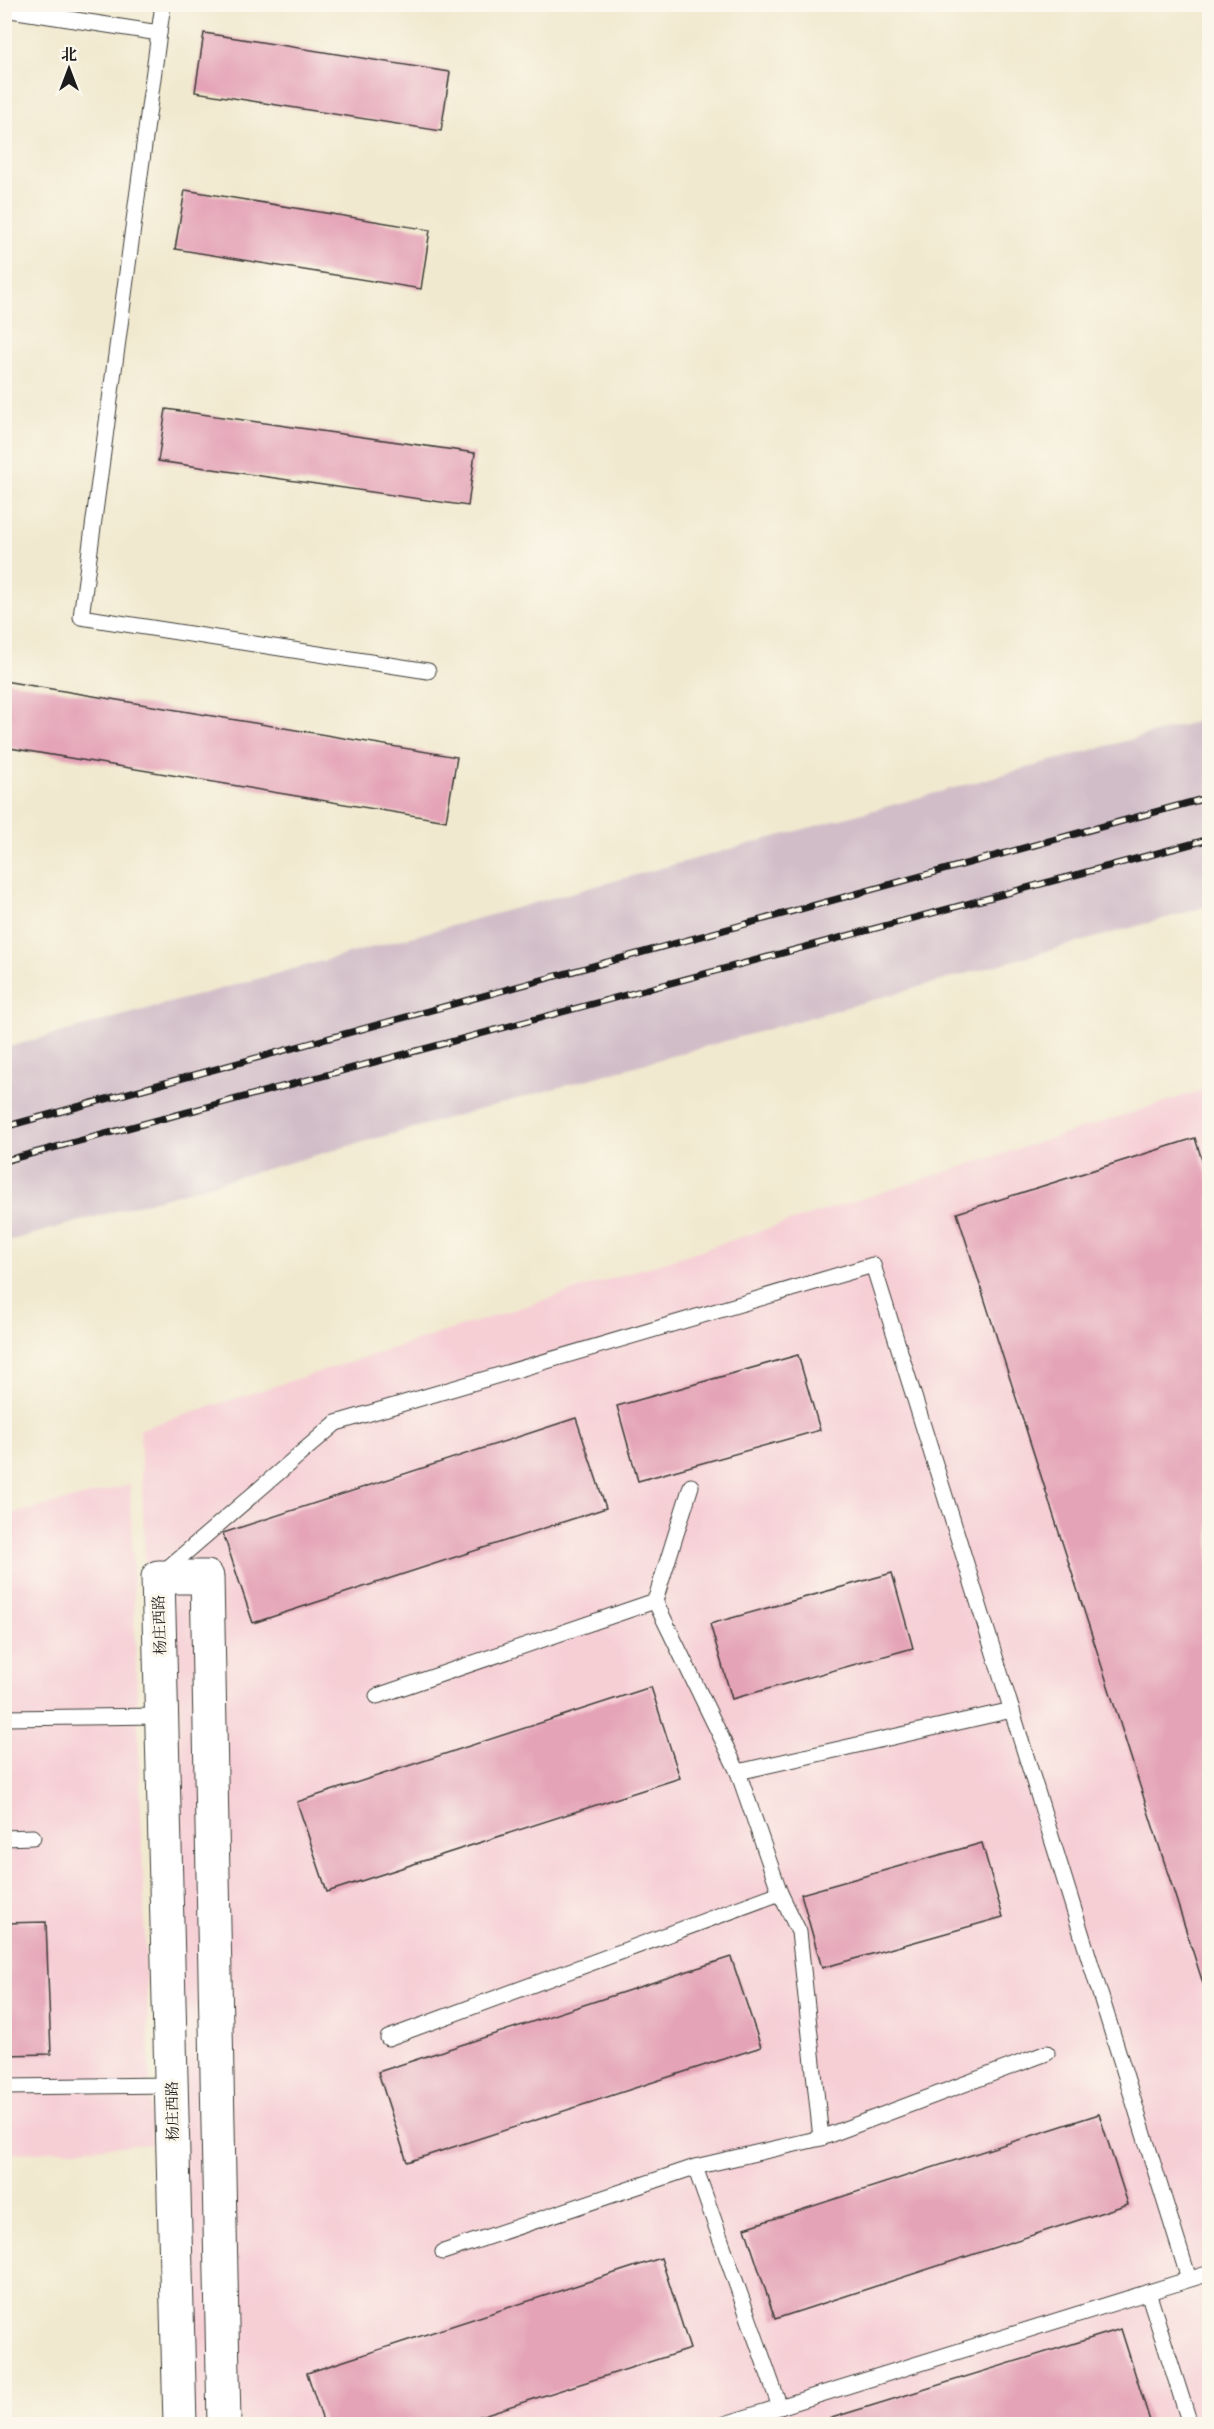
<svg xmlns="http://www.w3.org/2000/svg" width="1214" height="2429" font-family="'Libre Caslon Text','Noto Serif SC',serif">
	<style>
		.built { fill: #f6cfd5 }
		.industrial { fill: #d1bdc8 }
		.building { fill: #e4a3b7 }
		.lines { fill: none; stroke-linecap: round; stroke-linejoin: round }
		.lane-casing { stroke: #3c3b37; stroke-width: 17 }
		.secondary-casing { stroke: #3c3b37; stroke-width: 35 }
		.lane { stroke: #fff; stroke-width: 15 }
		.secondary { stroke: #fff; stroke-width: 33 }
		.rail-casing { stroke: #1c1c1c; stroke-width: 7 }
		.rail { stroke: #fbf7ec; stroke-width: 4.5; stroke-dasharray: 14; stroke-linecap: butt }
		.labels { text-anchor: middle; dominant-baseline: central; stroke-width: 6; stroke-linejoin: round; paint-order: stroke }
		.street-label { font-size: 15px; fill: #1c1c1c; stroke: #fbf7ec }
	</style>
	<rect width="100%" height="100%" fill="#fbf7ec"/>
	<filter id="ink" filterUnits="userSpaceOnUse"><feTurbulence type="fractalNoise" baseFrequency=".0167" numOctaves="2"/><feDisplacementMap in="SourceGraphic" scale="12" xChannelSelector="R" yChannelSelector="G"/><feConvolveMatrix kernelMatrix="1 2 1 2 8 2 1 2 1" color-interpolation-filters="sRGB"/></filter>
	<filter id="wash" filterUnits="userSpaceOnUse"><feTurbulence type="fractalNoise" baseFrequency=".008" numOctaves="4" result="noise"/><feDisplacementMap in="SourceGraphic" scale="24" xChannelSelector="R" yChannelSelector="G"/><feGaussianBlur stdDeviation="1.35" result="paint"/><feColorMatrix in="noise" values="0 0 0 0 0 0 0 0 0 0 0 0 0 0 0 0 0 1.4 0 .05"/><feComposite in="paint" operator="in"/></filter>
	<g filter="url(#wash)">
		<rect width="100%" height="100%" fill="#f1e9cf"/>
		<!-- built -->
		<g class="built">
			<polygon points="1209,1088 1209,2424 178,2424 140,1429"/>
			<polygon points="130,1485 152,2144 5,2154 4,1516"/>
		</g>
		<!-- industrial -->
		<polygon class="industrial" points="1209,718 1209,906 5,1242 5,1048"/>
		<g id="blocks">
			<!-- building -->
			<g class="building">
				<polygon points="204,33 450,72 441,131 195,92"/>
				<polygon points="185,190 430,230 421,289 175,249"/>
				<polygon points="166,409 475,453 468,506 158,461"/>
				<polygon points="4,681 457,757 446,821 4,747"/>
				<polygon points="1195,1138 1210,1185 1209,2002 957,1213"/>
				<polygon points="798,1355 820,1430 638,1481 617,1406"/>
				<polygon points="576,1418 606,1508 253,1623 223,1533"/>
				<polygon points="892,1573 913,1648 732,1699 710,1624"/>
				<polygon points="651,1687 680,1778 327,1892 297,1802"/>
				<polygon points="982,1843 1003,1917 822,1968 801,1894"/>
				<polygon points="46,1922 51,2054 4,2055 4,1923"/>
				<polygon points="731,1957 761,2047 407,2162 378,2072"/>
				<polygon points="1099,2114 1128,2204 775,2319 745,2228"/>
				<polygon points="661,2258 690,2349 455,2424 324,2424 307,2373"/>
				<polygon points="1121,2329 1151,2424 812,2424"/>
			</g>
		</g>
	</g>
	<g filter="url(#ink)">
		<use href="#blocks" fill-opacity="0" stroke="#3c3b37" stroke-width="1.5"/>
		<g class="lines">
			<defs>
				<g id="lane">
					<polyline points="4,9 159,33 163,4"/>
					<polyline points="159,33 81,617 428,671"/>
					<polyline points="691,1486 655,1601 738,1772 780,1893 799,1932 821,2138"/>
					<polyline points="162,1573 336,1423 873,1265 1189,2279"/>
					<polyline points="377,1696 655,1601"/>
					<polyline points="4,1718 162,1716"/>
					<polyline points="738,1772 1012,1710"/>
					<polyline points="4,1838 33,1837"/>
					<polyline points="388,2038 780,1893"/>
					<polyline points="4,2087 171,2085"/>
					<polyline points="695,2167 780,2407"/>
					<polyline points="443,2252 695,2167 821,2138 1047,2053"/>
					<polyline points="1148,2292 1190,2424"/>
					<polyline points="725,2424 1210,2273"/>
				</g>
				<polyline id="secondary" points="180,2424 158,1577 207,1577 224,2424"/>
			</defs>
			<!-- lane casing -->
			<use href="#lane" class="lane-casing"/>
			<!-- secondary casing -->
			<use href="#secondary" class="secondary-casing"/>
			<!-- lane -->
			<use href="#lane" class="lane"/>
			<!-- secondary -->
			<use href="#secondary" class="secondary"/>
			<defs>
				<g id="rail">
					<polyline points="4,1127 1210,797"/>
					<polyline points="4,1161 1210,839"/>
				</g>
			</defs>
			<!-- rail casing -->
			<use href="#rail" class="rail-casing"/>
			<!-- rail -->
			<use href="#rail" class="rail"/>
		</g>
	</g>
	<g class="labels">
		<!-- street labels -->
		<g class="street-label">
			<text transform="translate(159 1625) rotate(-92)">杨庄西路</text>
			<text transform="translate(172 2111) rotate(-91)">杨庄西路</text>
		</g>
	</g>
	<!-- margin -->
	<rect width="1214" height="2429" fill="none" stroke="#fbf7ec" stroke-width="24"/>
	<!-- north arrow -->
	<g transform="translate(69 69)" stroke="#fbf7ec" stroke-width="4.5" paint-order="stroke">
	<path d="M0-4.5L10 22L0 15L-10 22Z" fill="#1c1c1c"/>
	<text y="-9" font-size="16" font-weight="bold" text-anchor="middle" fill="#1c1c1c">北</text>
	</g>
</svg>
